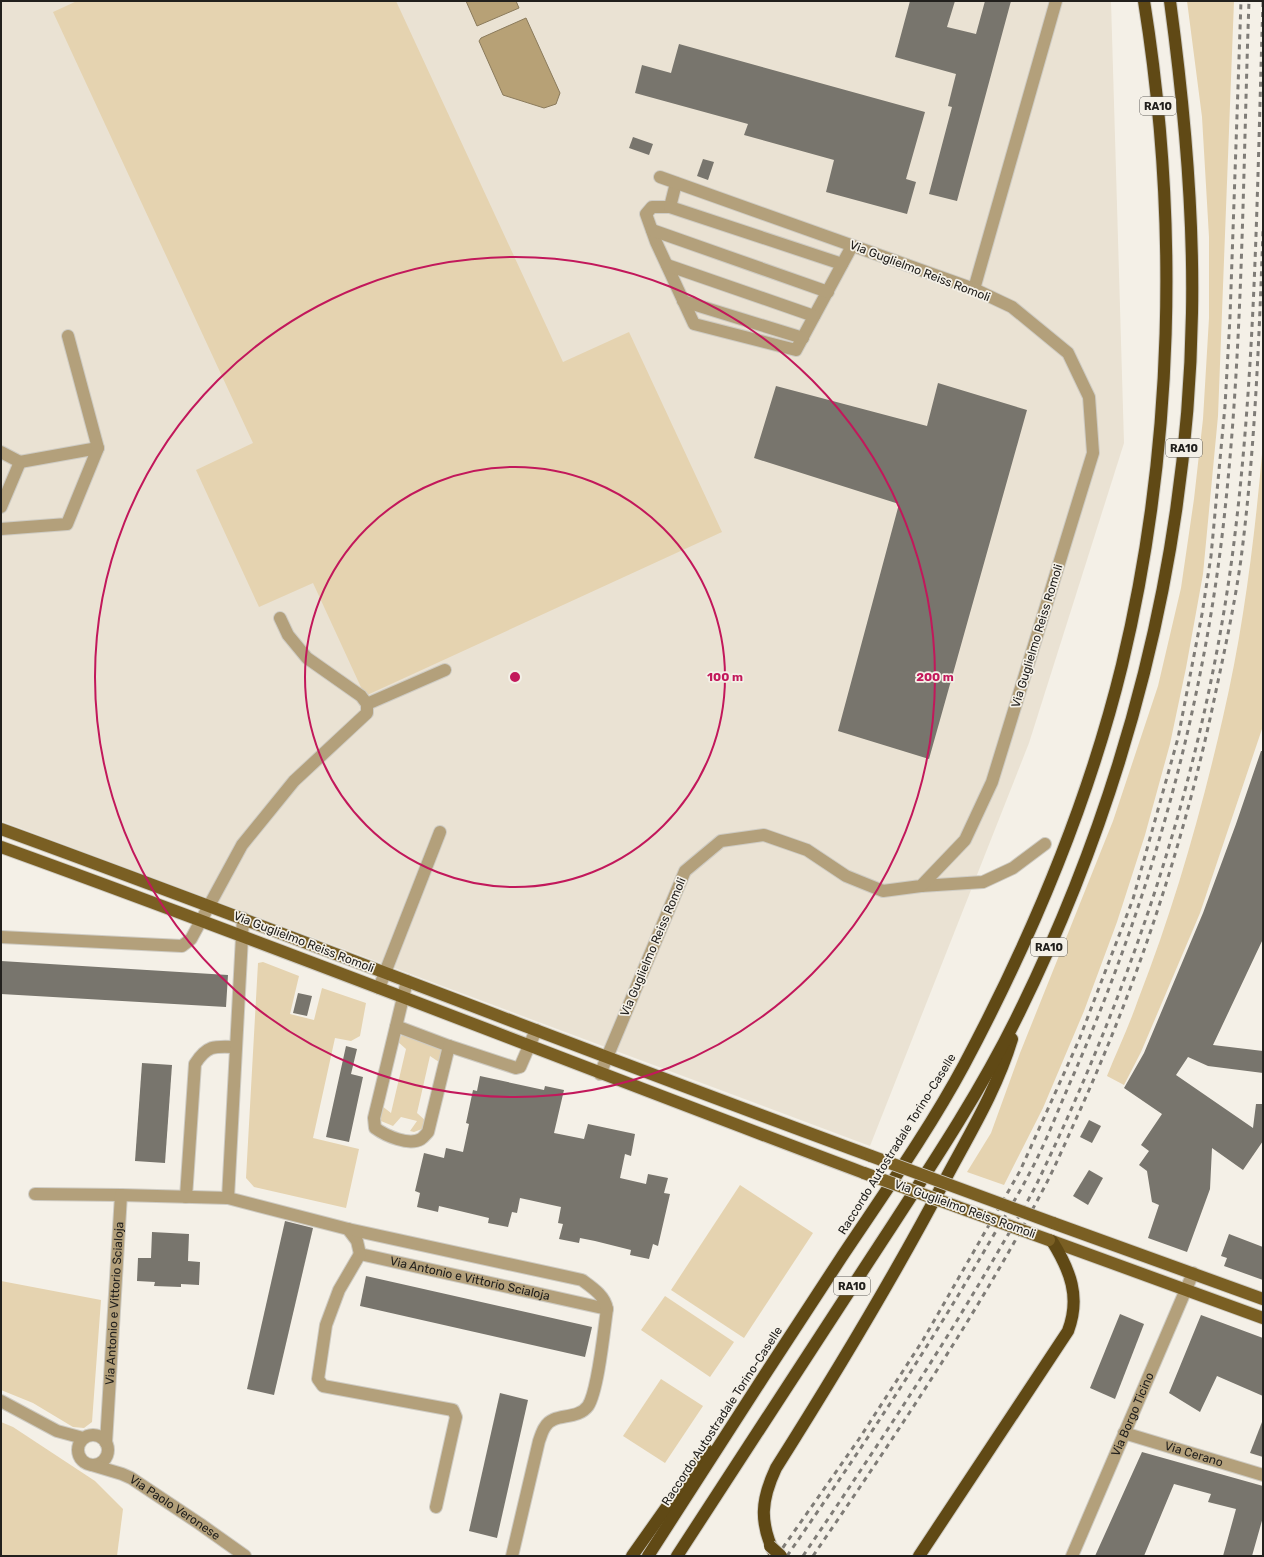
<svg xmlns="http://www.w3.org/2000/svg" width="1264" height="1557" font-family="Rubik,sans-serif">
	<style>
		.built { fill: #eae2d3 }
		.green { fill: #e5d3b0 }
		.water { fill: #b7a176; stroke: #8a7a5b }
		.building { fill: #78756d }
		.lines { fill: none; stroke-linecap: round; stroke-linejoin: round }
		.minor-casing { stroke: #cecbc3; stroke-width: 14 }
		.major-casing { stroke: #cecbc3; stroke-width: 14 }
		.highway-casing { stroke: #cecbc3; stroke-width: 14 }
		.minor { stroke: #b3a07b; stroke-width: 12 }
		.major { stroke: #7a5f23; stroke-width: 12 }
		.highway { stroke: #604915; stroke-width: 12 }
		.rail { stroke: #7f7c77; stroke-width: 3; stroke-dasharray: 5 5; stroke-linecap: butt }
		.major-bridge-casing { stroke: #cecbc3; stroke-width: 14; stroke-linecap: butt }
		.highway-bridge-casing { stroke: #cecbc3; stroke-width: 14; stroke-linecap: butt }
		.major-bridge { stroke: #7a5f23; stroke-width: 12 }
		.highway-bridge { stroke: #604915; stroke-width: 12 }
		.ring { fill: none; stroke: #c2185b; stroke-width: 2 }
		.labels { text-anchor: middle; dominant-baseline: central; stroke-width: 3.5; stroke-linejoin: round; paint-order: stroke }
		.shield { fill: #f4f0e7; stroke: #615e5a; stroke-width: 1 }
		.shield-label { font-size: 11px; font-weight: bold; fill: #22201d }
		.street-label { font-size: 12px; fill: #22201d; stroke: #f4f0e7 }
		.centre { fill: #c2185b; stroke: #f4f0e7; stroke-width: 2 }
		.ring-label { font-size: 12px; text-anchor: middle; font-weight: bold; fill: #c2185b; stroke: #f4f0e7; stroke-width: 3.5; stroke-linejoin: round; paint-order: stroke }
	</style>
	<rect width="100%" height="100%" fill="#f4f0e7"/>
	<!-- built -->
	<polygon class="built" points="1,1 1111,1 1124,443 1029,743 870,1146 1,821"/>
	<!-- green -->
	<g class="green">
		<polygon points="77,1 396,1 563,362 629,332 722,532 365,696 313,583 259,607 196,470 253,443 53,12"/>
		<polygon points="1187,1 1234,1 1218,416 1203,574 1186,668 1170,744 1145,835 1117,922 1084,1011 1043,1108 1004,1185 967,1172 991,1133 1020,1053 1113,821 1158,686 1181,588 1194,499 1203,419 1209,318 1209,237 1202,117"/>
		<path d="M1263,443V726L1200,913L1141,1052L1124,1085L1107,1076C1117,1051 1129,1026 1138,1000C1174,908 1201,813 1223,717C1244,627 1255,535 1263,443Z"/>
		<polygon points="263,962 299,976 290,1014 314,1020 322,988 366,1003 360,1036 351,1041 335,1038 313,1138 359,1149 346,1208 254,1187 246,1178 258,963"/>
		<polygon points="404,1033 439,1045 442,1053 439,1062 430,1056 417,1113 426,1121 422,1129 414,1132 410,1131 417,1121 401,1117 393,1126 381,1121 380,1117 382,1106 391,1113 406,1049 397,1041"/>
		<polygon points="740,1185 813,1233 744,1338 671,1290"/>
		<polygon points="1,1281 101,1300 92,1422 84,1428 73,1427 33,1403 1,1390"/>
		<polygon points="665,1296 734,1342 710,1377 641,1330"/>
		<polygon points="661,1379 703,1406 665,1463 623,1436"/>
		<polygon points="1,1422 13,1427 95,1481 123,1509 117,1556 1,1556"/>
	</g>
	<!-- water -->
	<g class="water">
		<polygon points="466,1 516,1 519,8 477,26"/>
		<polygon points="526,18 560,93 556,104 544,108 503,95 479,41 481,38"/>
	</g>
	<!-- building -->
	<g class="building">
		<polygon points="910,1 955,1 947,27 976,34 985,1 1011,1 957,201 929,194 952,107 948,106 956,74 895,57"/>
		<polygon points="679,44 925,112 906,179 916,182 907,214 826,192 834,160 744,135 748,124 635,93 642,65 671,73"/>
		<polygon points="633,137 653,144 649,155 629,148"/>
		<polygon points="703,159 714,162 708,180 697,176"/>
		<polygon points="938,383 1027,410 929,759 838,731 899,504 754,458 776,386 927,426"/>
		<polygon points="1261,751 1263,751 1263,939 1213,1045 1263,1051 1263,1073 1208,1066 1188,1057 1176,1075 1253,1128 1256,1104 1263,1104 1263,1141 1243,1170 1212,1148 1210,1189 1187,1252 1148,1238 1159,1205 1152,1202 1147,1171 1139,1165 1149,1151 1141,1145 1162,1114 1124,1088 1144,1053 1203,913 1236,824"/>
		<polygon points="1,961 228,975 226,1007 1,994"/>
		<polygon points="298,993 312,996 307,1016 293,1013"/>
		<polygon points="346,1046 357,1049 351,1074 363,1077 349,1142 326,1137"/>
		<polygon points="142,1063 172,1065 165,1163 135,1161"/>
		<polygon points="480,1076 544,1090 545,1086 564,1090 554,1133 584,1139 588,1124 635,1134 631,1156 625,1154 620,1178 646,1184 648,1174 668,1178 664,1193 670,1194 658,1246 653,1244 649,1259 630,1255 631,1250 595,1241 580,1238 579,1243 559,1239 563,1224 558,1223 561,1207 520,1198 517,1213 512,1212 508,1227 488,1223 489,1218 439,1206 438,1212 417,1207 420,1193 415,1191 424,1153 444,1158 446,1148 463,1152 469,1124 466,1123 473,1090 477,1091"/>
		<polygon points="1089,1120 1101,1126 1092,1143 1080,1137"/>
		<polygon points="1089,1170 1103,1178 1088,1205 1073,1196"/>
		<polygon points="285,1221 313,1228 274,1395 247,1389"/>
		<polygon points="152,1232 189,1234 188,1261 200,1262 199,1285 181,1284 181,1287 154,1286 155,1282 137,1281 138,1258 151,1258"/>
		<polygon points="1229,1234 1263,1247 1263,1280 1224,1266 1227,1258 1221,1256"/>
		<polygon points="366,1276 592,1327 585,1357 360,1306"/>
		<polygon points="1120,1314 1144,1324 1115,1399 1090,1388"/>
		<polygon points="1201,1315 1263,1338 1263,1396 1217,1376 1200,1412 1169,1393"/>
		<polygon points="500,1393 528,1400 497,1538 469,1531"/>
		<polygon points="1262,1422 1263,1423 1263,1457 1250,1453"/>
		<polygon points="1142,1452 1263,1486 1263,1517 1252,1556 1223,1556 1236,1509 1208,1502 1211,1494 1174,1484 1144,1556 1095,1556"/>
	</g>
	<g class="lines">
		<defs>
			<g id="minor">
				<polyline points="676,183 670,207 652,207 646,214 656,242 694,324 796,350 852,246"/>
				<polyline points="670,207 842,264"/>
				<polyline points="652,230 828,292"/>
				<polyline points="667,265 814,316"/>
				<polyline points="974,289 1056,1"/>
				<polyline points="683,301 803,338"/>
				<polyline points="1,452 20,462 1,507"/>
				<polyline points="20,462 98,448"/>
				<polyline points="1,529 67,524 98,448 68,336"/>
				<polyline points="367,704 445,670"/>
				<polyline points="921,886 983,882 1013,868 1045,844"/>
				<polyline points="1,937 182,946 191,939 242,845 294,781 367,713 367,704 361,696 307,658 288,635 280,618"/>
				<polyline points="379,988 440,832"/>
				<path d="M396,1026L449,1046L428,1132C426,1134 424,1137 421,1139C409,1146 386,1136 375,1128L374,1118L407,981"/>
				<polyline points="449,1046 516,1068 520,1067 536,1030"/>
				<polyline points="600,1074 685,871 721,841 764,835 807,850 846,876 883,891 921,886 965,840 992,782 1093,453 1089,397 1068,353 1012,307 974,289 660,177"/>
				<polyline points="35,1194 121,1195"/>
				<path d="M186,1197L195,1064C207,1045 215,1046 235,1047"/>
				<polyline points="228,1198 243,918"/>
				<path id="s1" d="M348,1229L357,1241L360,1254L607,1309"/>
				<polyline points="360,1254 339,1290 326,1325 318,1379 323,1386 453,1410 456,1417 436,1507"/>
				<polyline points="1,1401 57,1431 83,1438"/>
				<path id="s2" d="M1124,1433L1263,1475"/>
				<circle cx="93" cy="1450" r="15"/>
				<path id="s3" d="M106,1443L121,1195L228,1198L348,1229L582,1280C593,1288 605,1296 607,1309C604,1330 598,1391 588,1406C577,1421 553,1412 545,1427C542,1431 541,1436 539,1441L512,1556"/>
				<path id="s4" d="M92,1465L122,1474L131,1478L200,1524L245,1556"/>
				<path id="s5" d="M1072,1556L1193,1273"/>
			</g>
			<g id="major">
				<path d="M1,829C292,935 580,1049 871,1156"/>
				<path d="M1,847C290,951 576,1065 864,1173"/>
				<polyline points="1053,1223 1263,1299"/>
				<polyline points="1049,1240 1263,1318"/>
			</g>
			<g id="highway">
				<path d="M775,1555C759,1522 761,1500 776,1468C836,1373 894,1277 946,1178C970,1133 997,1089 1012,1039"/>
				<polyline points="632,1556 707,1450"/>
				<path d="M648,1556C712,1456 776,1357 841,1258C883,1195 928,1132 964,1065C1031,939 1088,804 1122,665C1174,449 1179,219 1144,1"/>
				<path d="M677,1556C741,1457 806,1358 871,1258C923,1178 977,1099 1019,1013C1126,795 1188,556 1192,313C1194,208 1184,104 1170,1"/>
				<path d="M919,1556L1068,1331C1081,1297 1070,1270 1052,1241"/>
			</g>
		</defs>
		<!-- minor casing -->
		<use href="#minor" class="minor-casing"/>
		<!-- major casing -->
		<use href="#major" class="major-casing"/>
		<!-- highway casing -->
		<use href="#highway" class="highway-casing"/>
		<!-- minor -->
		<use href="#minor" class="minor"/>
		<!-- major -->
		<use href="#major" class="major"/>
		<!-- highway -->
		<use href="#highway" class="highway"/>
		<!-- rail -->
		<g class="rail">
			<polyline points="777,1556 859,1439 923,1340 1020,1171 1079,1040 1133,899 1178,738 1202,614 1211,556 1225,406 1230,317 1241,1"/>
			<path d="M787,1556C857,1455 925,1354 986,1248C1000,1224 1015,1201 1028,1176C1044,1147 1056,1115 1069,1085C1151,900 1206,702 1226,500C1243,335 1243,167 1249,1"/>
			<path d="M803,1556C868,1460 933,1363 992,1262C1008,1234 1027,1205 1041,1175C1134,980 1203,773 1232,558C1256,375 1257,185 1263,1"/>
			<path d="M813,1556C895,1436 977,1315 1045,1186C1058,1161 1069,1134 1081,1108C1142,972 1187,832 1217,686C1226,644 1235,602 1241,559C1255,450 1259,340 1263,231"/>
		</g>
		<defs>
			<g id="major-bridge">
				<polyline points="871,1156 1053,1223"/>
				<polyline points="864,1173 1049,1240"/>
			</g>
			<polyline id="highway-bridge" points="770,1546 781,1556"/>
		</defs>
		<!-- major-bridge casing -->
		<use href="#major-bridge" class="major-bridge-casing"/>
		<!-- highway-bridge casing -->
		<use href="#highway-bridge" class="highway-bridge-casing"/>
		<!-- major-bridge -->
		<use href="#major-bridge" class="major-bridge"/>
		<!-- highway-bridge -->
		<use href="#highway-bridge" class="highway-bridge"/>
	</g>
	<!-- distance rings -->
	<g class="ring">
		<circle cx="515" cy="677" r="210"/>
		<circle cx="515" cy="677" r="420"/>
	</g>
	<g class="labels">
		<!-- shield labels -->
		<g class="shield">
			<rect x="1140" y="97" width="36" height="18" rx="3"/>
			<rect x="1166" y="439" width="36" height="18" rx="3"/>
			<rect x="1031" y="938" width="36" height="18" rx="3"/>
			<rect x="834" y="1277" width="36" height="18" rx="3"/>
		</g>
		<g class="shield-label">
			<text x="1158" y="106">RA10</text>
			<text x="1184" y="448">RA10</text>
			<text x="1049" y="947">RA10</text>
			<text x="852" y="1286">RA10</text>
		</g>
		<!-- street labels -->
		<g class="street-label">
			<text transform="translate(920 271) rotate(21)">Via Guglielmo Reiss Romoli</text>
			<text transform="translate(1037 636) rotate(-73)">Via Guglielmo Reiss Romoli</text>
			<text transform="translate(304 942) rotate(21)">Via Guglielmo Reiss Romoli</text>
			<text transform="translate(653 947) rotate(-67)">Via Guglielmo Reiss Romoli</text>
			<text transform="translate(897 1144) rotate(-58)">Raccordo Autostradale Torino-Caselle</text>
			<text transform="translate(965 1209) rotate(20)">Via Guglielmo Reiss Romoli</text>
			<text stroke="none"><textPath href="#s1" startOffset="141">Via Antonio e Vittorio Scialoja</textPath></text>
			<text stroke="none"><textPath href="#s3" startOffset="140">Via Antonio e Vittorio Scialoja</textPath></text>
			<text stroke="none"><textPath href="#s5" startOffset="154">Via Borgo Ticino</textPath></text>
			<text transform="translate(722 1416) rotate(-57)">Raccordo Autostradale Torino-Caselle</text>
			<text stroke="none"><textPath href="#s2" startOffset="73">Via Cerano</textPath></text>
			<text stroke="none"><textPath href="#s4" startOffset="94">Via Paolo Veronese</textPath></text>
		</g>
	</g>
	<circle cx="515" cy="677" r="6" class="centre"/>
	<g class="ring-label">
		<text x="725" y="681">100 m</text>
		<text x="935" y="681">200 m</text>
	</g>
	<!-- border -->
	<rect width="1264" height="1557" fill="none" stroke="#22201d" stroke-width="4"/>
</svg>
